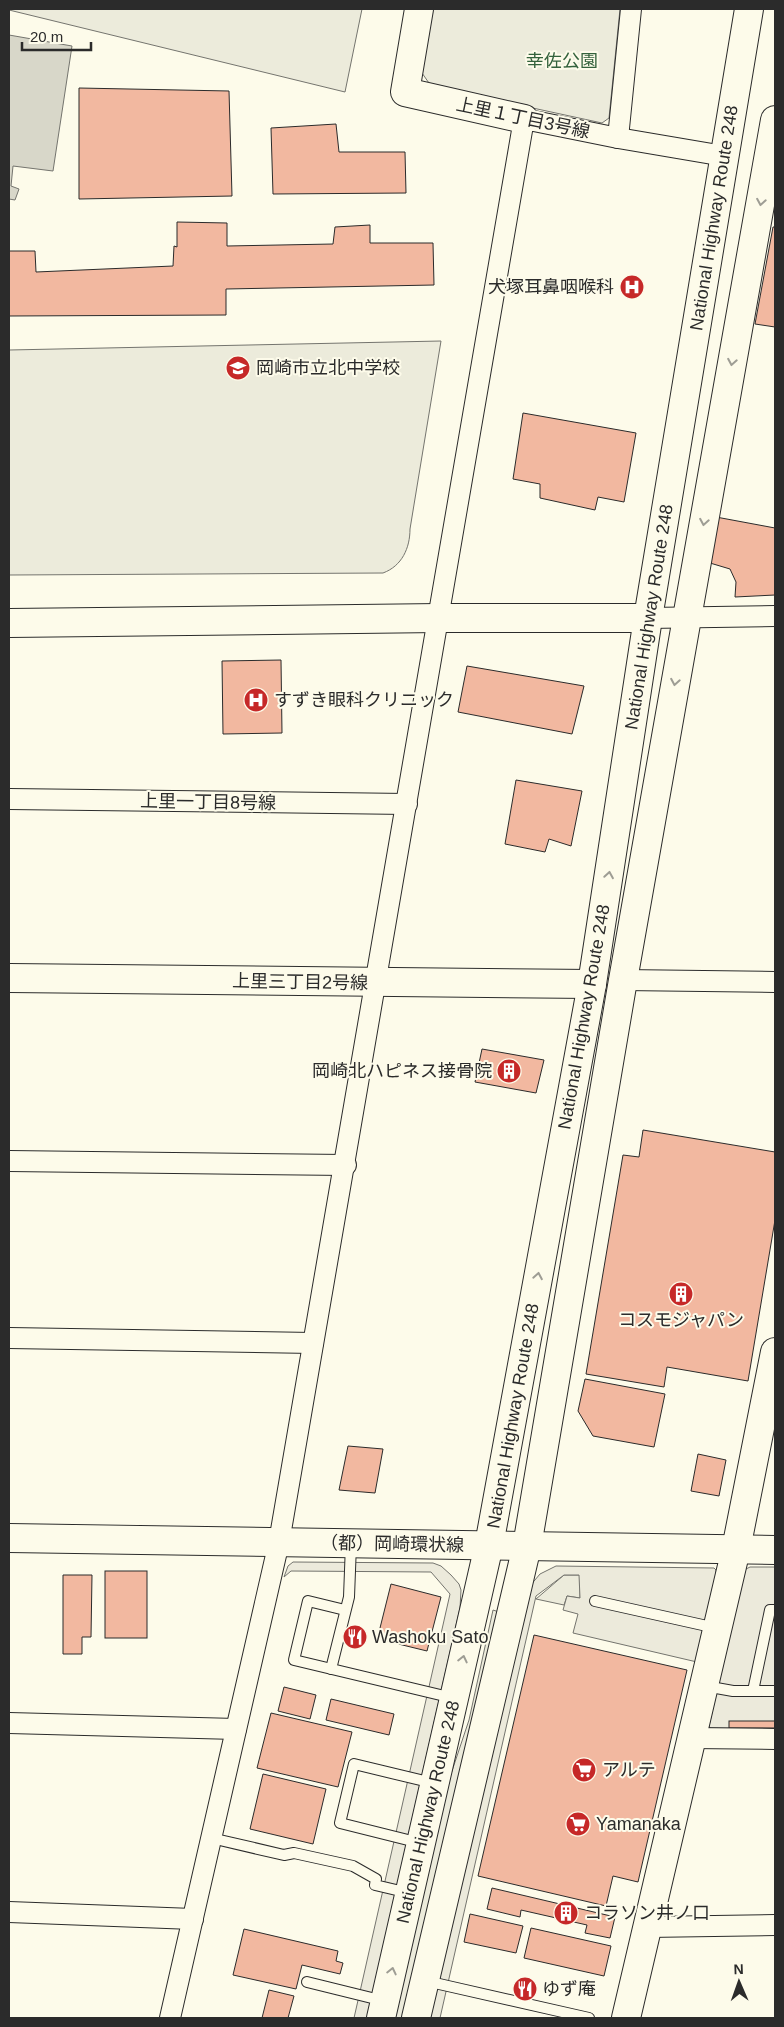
<svg xmlns="http://www.w3.org/2000/svg" width="784" height="2027" font-family="Helvetica,'Noto Sans JP',sans-serif">
	<style>
		.green { fill: #ecebdb; stroke: #74746e }
		.parking { fill: #eceadb; stroke: #74746e }
		.water { fill: #d8d7c9; stroke: #74746e }
		.building { fill: #f2b8a0; stroke: #2b2b2b }
		.lines { fill: none; stroke-linecap: round; stroke-linejoin: round }
		.lane-casing { stroke: #2b2b2b; stroke-width: 12 }
		.street-casing { stroke: #2b2b2b; stroke-width: 22 }
		.secondary-casing { stroke: #2b2b2b; stroke-width: 30 }
		.highway-casing { stroke: #2b2b2b; stroke-width: 30 }
		.lane { stroke: #fdfbea; stroke-width: 10 }
		.street { stroke: #fdfbea; stroke-width: 20 }
		.secondary { stroke: #fdfbea; stroke-width: 28 }
		.highway { stroke: #fdfbea; stroke-width: 28 }
		.oneway { stroke: #9e9d94 }
		.labels { text-anchor: middle; dominant-baseline: central; stroke-width: 4; stroke-linejoin: round; paint-order: stroke }
		.park-label { font-size: 18px; fill: #34623c; stroke: #fdfbea }
		.street-label { font-size: 18px; fill: #2b2b2b; stroke: #fdfbea }
		.poi-label { font-size: 18px; fill: #2b2b2b; stroke: #fdfbea; text-anchor: start }
	</style>
	<rect width="100%" height="100%" fill="#fdfbea"/>
	<!-- green -->
	<g class="green">
		<polygon points="9,9 362,9 345,92 9,10"/>
		<polygon points="432,9 620,9 609,118 602,123 431,86 422,73"/>
		<path d="M441,341L410,529C410,548 402,566 383,573L9,575V350Z"/>
		<polygon points="564,1575 580,1575 580,1598 567,1596 564,1605 536,1599"/>
		<path d="M493,1610L499,1612C468,1748 433,1882 402,2018H392L437,1816L469,1720Z"/>
	</g>
	<!-- parking -->
	<g class="parking">
		<polygon points="293,1562 433,1563 441,1566 451,1575 459,1584 461,1590 460,1608 367,2018 354,2018 450,1594 431,1572 291,1571 284,1577 288,1566"/>
		<polygon points="556,1566 714,1568 716,1570 716,1576 697,1662 573,1633 578,1614 563,1610 567,1596 580,1598 579,1575 564,1575 536,1596 440,2018 426,2018 529,1587 540,1574"/>
		<polygon points="750,1567 775,1567 775,1729 710,1728 709,1726 744,1570"/>
	</g>
	<!-- water -->
	<polygon class="water" points="9,35 72,46 53,171 13,166 11,186 19,189 15,200 9,199"/>
	<!-- building -->
	<g class="building">
		<polygon points="79,88 229,91 232,196 79,199"/>
		<polygon points="336,124 339,152 405,152 406,193 273,194 271,128"/>
		<polygon points="177,222 227,223 227,246 333,244 335,227 370,225 370,243 433,243 434,285 226,289 226,315 9,316 9,251 35,251 36,272 173,266 174,246 177,247"/>
		<polygon points="773,227 775,227 775,327 755,324"/>
		<polygon points="523,413 636,433 624,502 598,497 595,510 540,498 540,484 513,479"/>
		<polygon points="716,517 775,528 775,595 735,597 736,582 730,569 710,563"/>
		<polygon points="281,660 282,733 223,734 222,661"/>
		<polygon points="467,666 584,686 572,734 458,712"/>
		<polygon points="516,780 582,791 571,846 549,839 545,852 505,844"/>
		<polygon points="482,1049 544,1060 536,1093 475,1082"/>
		<polygon points="643,1130 775,1152 775,1220 748,1381 667,1367 664,1387 586,1374 623,1155 639,1157"/>
		<polygon points="585,1379 665,1394 654,1447 593,1436 578,1411"/>
		<polygon points="348,1446 383,1449 375,1493 339,1490"/>
		<polygon points="698,1454 726,1460 719,1496 691,1491"/>
		<rect x="105" y="1571" width="42" height="67"/>
		<polygon points="63,1575 92,1575 91,1637 82,1637 82,1654 63,1654"/>
		<polygon points="391,1584 441,1597 427,1651 382,1640 384,1633 379,1632"/>
		<polygon points="534,1635 687,1670 638,1882 613,1876 606,1906 478,1876"/>
		<polygon points="284,1687 316,1695 310,1719 278,1711"/>
		<polygon points="331,1699 394,1714 389,1735 326,1720"/>
		<polygon points="271,1713 352,1732 338,1787 257,1768"/>
		<rect x="729" y="1721" width="46" height="7"/>
		<polygon points="263,1774 326,1789 313,1844 250,1829"/>
		<polygon points="492,1888 615,1917 610,1938 585,1933 587,1925 521,1910 520,1917 487,1909"/>
		<polygon points="470,1914 523,1926 516,1953 464,1942"/>
		<polygon points="531,1928 611,1946 604,1976 524,1958"/>
		<polygon points="244,1929 338,1951 336,1961 343,1963 340,1974 302,1965 296,1989 233,1975"/>
		<polygon points="269,1990 294,1996 288,2018 262,2018"/>
	</g>
	<g class="lines">
		<defs>
			<g id="lane">
				<polyline points="595,1601 716,1628"/>
				<polyline points="345,1610 308,1601 294,1660 453,1698"/>
				<polyline points="331,1669 349,1597 351,1544"/>
				<polyline points="705,1686 733,1691 775,1691"/>
				<polyline points="753,1691 770,1610 775,1610"/>
				<polyline points="211,1838 284,1855 294,1853 353,1866 376,1879 375,1885 409,1893"/>
				<polyline points="420,1843 340,1823 354,1764 433,1783"/>
				<polyline points="426,1981 589,2018"/>
				<polyline points="307,1982 384,2001"/>
			</g>
			<g id="street">
				<polyline points="618,138 631,9"/>
				<polyline points="648,618 775,616"/>
				<polyline points="9,799 407,804"/>
				<polyline points="623,980 775,982"/>
				<polyline points="9,1161 346,1165"/>
				<polyline points="9,1338 313,1343"/>
				<polyline points="9,1723 236,1729"/>
				<polyline points="691,1738 775,1739"/>
				<polyline points="9,1912 193,1919"/>
				<polyline points="647,1927 775,1925"/>
				<polyline points="170,2018 279,1542 524,119 618,138 724,156"/>
			</g>
			<g id="secondary">
				<polyline points="419,9 405,92 524,119"/>
				<polyline points="9,623 439,618 648,618"/>
				<polyline points="9,978 592,984"/>
				<polyline points="9,1538 775,1550"/>
				<polyline points="626,2018 736,1549 775,1352"/>
			</g>
			<g id="highway">
				<polyline points="381,2018 489,1545 592,984 648,618 749,9"/>
				<polyline points="416,2018 527,1546 623,980 775,120"/>
			</g>
		</defs>
		<!-- lane casing -->
		<use href="#lane" class="lane-casing"/>
		<!-- street casing -->
		<use href="#street" class="street-casing"/>
		<!-- secondary casing -->
		<use href="#secondary" class="secondary-casing"/>
		<!-- highway casing -->
		<use href="#highway" class="highway-casing"/>
		<!-- lane -->
		<use href="#lane" class="lane"/>
		<!-- street -->
		<use href="#street" class="street"/>
		<!-- secondary -->
		<use href="#secondary" class="secondary"/>
		<!-- highway -->
		<use href="#highway" class="highway"/>
	</g>
	<!-- one-way arrows -->
	<defs><path id="oneway-chevron" d="M-2-3.5L2.5 0L-2 3.5" fill="none" stroke-width="1.6" stroke-linecap="round" stroke-linejoin="round" transform="scale(1.25)"/></defs>
	<g class="oneway">
		<use href="#oneway-chevron" transform="translate(761 202) rotate(100)"/>
		<use href="#oneway-chevron" transform="translate(732 362) rotate(100)"/>
		<use href="#oneway-chevron" transform="translate(704 522) rotate(100)"/>
		<use href="#oneway-chevron" transform="translate(675 682) rotate(100)"/>
		<use href="#oneway-chevron" transform="translate(609 875) rotate(-81)"/>
		<use href="#oneway-chevron" transform="translate(538 1276) rotate(-80)"/>
		<use href="#oneway-chevron" transform="translate(463 1659) rotate(-77)"/>
		<use href="#oneway-chevron" transform="translate(392 1971) rotate(-77)"/>
	</g>
	<!-- icons -->
	<defs>
		<symbol id="hospital-disc" viewBox="-11 -11 22 22"><circle r="9.5" fill="#c62828" stroke="#fdfbea"/><path d="M-5-5h3v3.5h4V-5h3V5h-3V1.5h-4V5h-3Z" fill="#fff"/></symbol>
		<symbol id="school-disc" viewBox="-11 -11 22 22"><circle r="9.5" fill="#c62828" stroke="#fdfbea"/><path d="M0-5L7-2L0 1L-7-2ZM-4 1L0 2.5L4 1V4Q0 6-4 4Z" fill="#fff"/></symbol>
		<symbol id="building-disc" viewBox="-11 -11 22 22"><circle r="9.5" fill="#c62828" stroke="#fdfbea"/><path d="M-4-6H4V6H1V3H-1V6H-4ZM-2.5-4.3h1.7v1.8h-1.7ZM.8-4.3h1.7v1.8H.8ZM-2.5-1h1.7V.8h-1.7ZM.8-1h1.7V.8H.8Z" fill="#fff"/></symbol>
		<symbol id="restaurant-disc" viewBox="-11 -11 22 22"><circle r="9.5" fill="#c62828" stroke="#fdfbea"/><path d="M-5-6h1v4h1v-4h1v4h1v-4h1v5L-1.5 .5V6h-2V.5L-5-1ZM5-6V6H3V1.5H1.5Q1.5-4 5-6Z" fill="#fff"/></symbol>
		<symbol id="supermarket-disc" viewBox="-11 -11 22 22"><circle r="9.5" fill="#c62828" stroke="#fdfbea"/><path d="M-6-5.5h2.5l.6 2H6L4.5 2H-2.5L-4.4-4H-6ZM-1.5 3.2a1.3 1.3 0 1 0 .1 0ZM3 3.2a1.3 1.3 0 1 0 .1 0Z" fill="#fff"/></symbol>
	</defs>
	<g fill-rule="evenodd">
		<use href="#hospital-disc" x="618" y="273" width="28" height="28"/>
		<use href="#school-disc" x="224" y="354" width="28" height="28"/>
		<use href="#hospital-disc" x="242" y="686" width="28" height="28"/>
		<use href="#building-disc" x="495" y="1057" width="28" height="28"/>
		<use href="#building-disc" x="667" y="1280" width="28" height="28"/>
		<use href="#restaurant-disc" x="341" y="1623" width="28" height="28"/>
		<use href="#supermarket-disc" x="570" y="1756" width="28" height="28"/>
		<use href="#supermarket-disc" x="564" y="1810" width="28" height="28"/>
		<use href="#building-disc" x="552" y="1899" width="28" height="28"/>
		<use href="#restaurant-disc" x="511" y="1975" width="28" height="28"/>
	</g>
	<g class="labels">
		<!-- park labels -->
		<g class="park-label">
			<text x="562" y="61">幸佐公園</text>
		</g>
		<!-- street labels -->
		<g class="street-label">
			<text transform="translate(523 118) rotate(12)">上里１丁目3号線</text>
			<text transform="translate(714 218) rotate(-81)">National Highway Route 248</text>
			<text transform="translate(649 617) rotate(-81)">National Highway Route 248</text>
			<text transform="translate(208 802) rotate(1)">上里一丁目8号線</text>
			<text transform="translate(300 982) rotate(1)">上里三丁目2号線</text>
			<text transform="translate(584 1017) rotate(-80)">National Highway Route 248</text>
			<text transform="translate(513 1416) rotate(-80)">National Highway Route 248</text>
			<text transform="translate(392 1544) rotate(1)">（都）岡崎環状線</text>
			<text transform="translate(428 1812) rotate(-77)">National Highway Route 248</text>
		</g>
		<!-- poi labels -->
		<g class="poi-label">
			<text x="614" y="287" text-anchor="end">犬塚耳鼻咽喉科</text>
			<text x="256" y="368">岡崎市立北中学校</text>
			<text x="274" y="700">すずき眼科クリニック</text>
			<text x="492" y="1071" text-anchor="end">岡崎北ハピネス接骨院</text>
			<text x="681" y="1320" text-anchor="middle">コスモジャパン</text>
			<text x="372" y="1637">Washoku Sato</text>
			<text x="602" y="1770">アルテ</text>
			<text x="596" y="1824">Yamanaka</text>
			<text x="584" y="1913">コラソン井ノ口</text>
			<text x="542" y="1989">ゆず庵</text>
		</g>
	</g>
	<!-- border -->
	<rect width="784" height="2027" fill="none" stroke="#2b2b2b" stroke-width="20"/>
	<!-- north arrow -->
	<g transform="translate(739 1982) rotate(358)" stroke="#fdfbea" stroke-width="4" paint-order="stroke">
	<path d="M0-4L9 19L0 12L-9 19Z" fill="#2b2b2b"/>
	<text y="-8" font-size="14" font-weight="bold" text-anchor="middle" fill="#2b2b2b">N</text>
	</g>
	<!-- scale -->
	<path d="M22 42v8h69v-8" fill="none" stroke="#2b2b2b" stroke-width="2.5"/>
	<text x="30" y="42" font-size="15" fill="#2b2b2b" stroke="#fdfbea" stroke-width="4" paint-order="stroke">20 m</text>
</svg>
